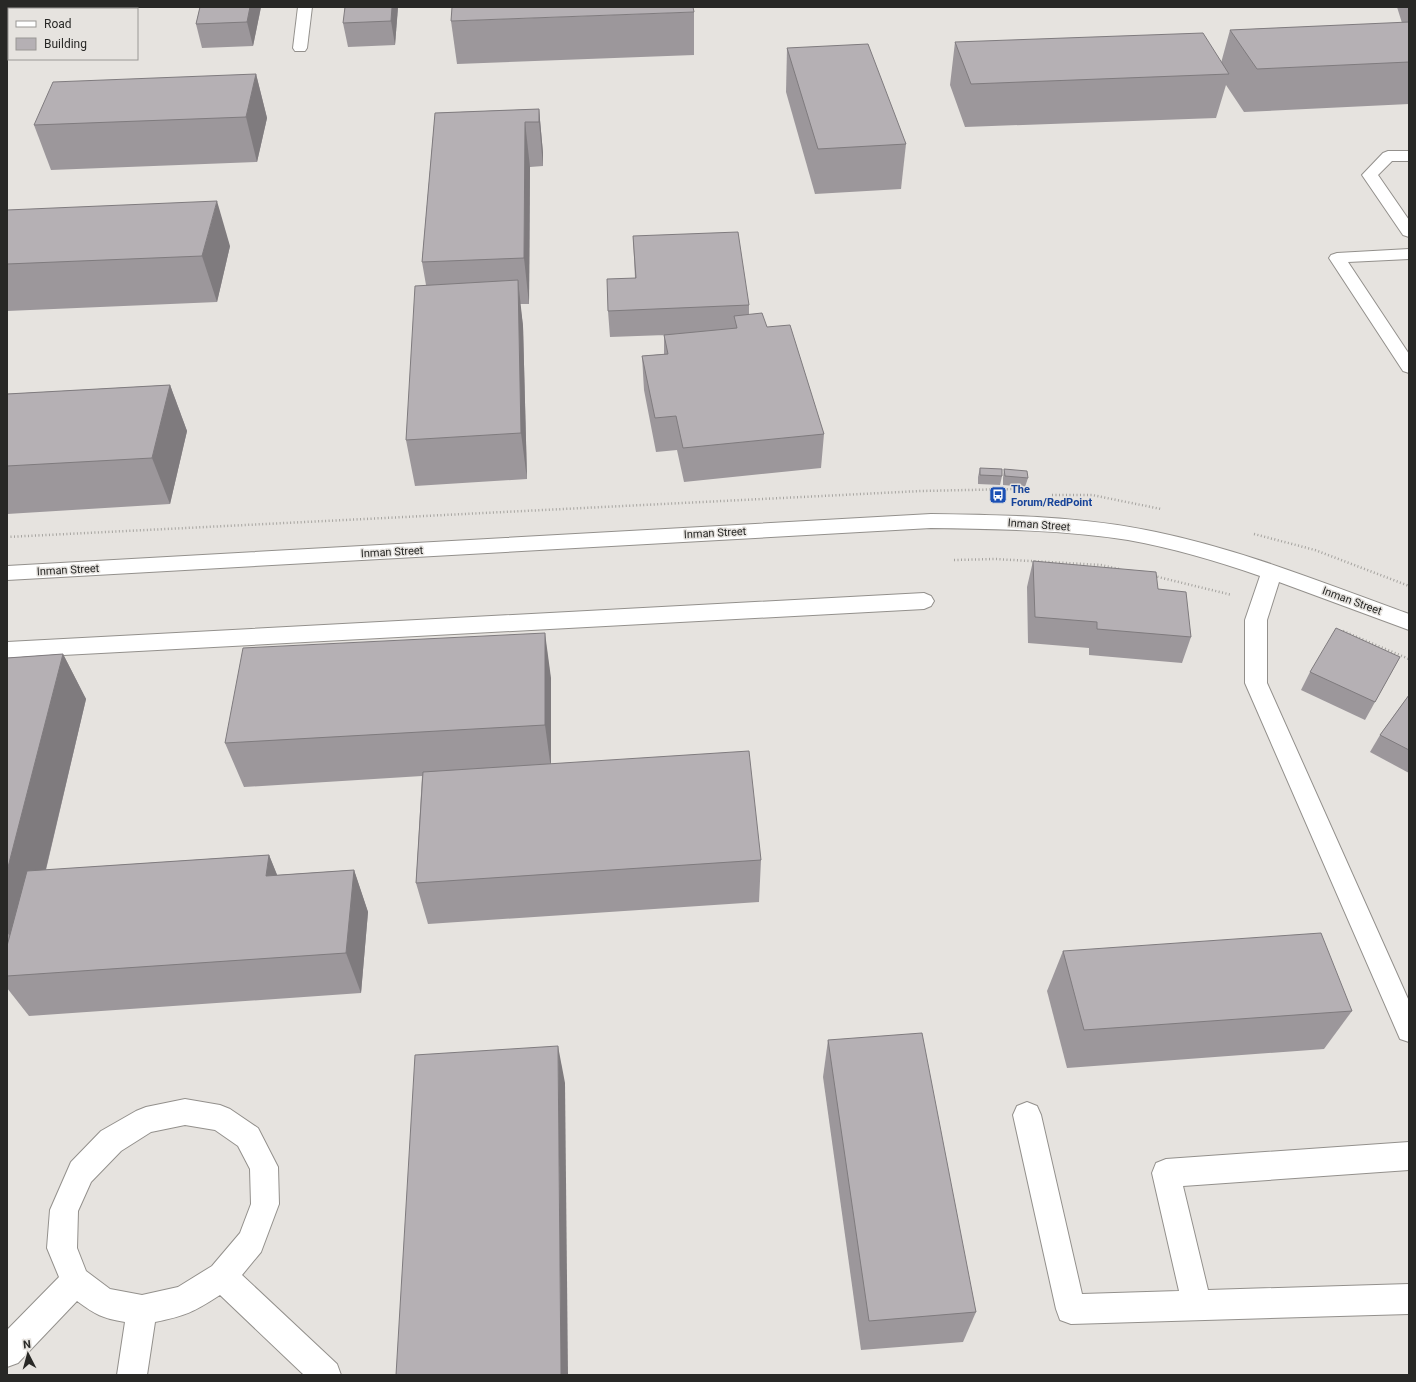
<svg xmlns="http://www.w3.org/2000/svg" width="1416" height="1382" font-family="Roboto,sans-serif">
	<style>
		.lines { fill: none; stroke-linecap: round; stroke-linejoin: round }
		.minor-casing { stroke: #93908c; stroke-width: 2 }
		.path { stroke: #a5a39f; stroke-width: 2.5; stroke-dasharray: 1 2.5; stroke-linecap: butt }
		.minor { fill: #fff; fill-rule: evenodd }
		.wall { fill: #9c979b }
		.shaded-wall { fill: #7f7b7e }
		.building { fill: #b5b0b4; stroke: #7f7b7e }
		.labels { text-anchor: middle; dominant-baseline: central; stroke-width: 3; stroke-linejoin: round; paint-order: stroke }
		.transit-label { font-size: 11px; font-weight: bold; fill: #164399; stroke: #e6e3df; text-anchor: start }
		.street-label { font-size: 11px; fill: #282826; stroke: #e6e3df }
	</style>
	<rect width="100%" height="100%" fill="#e6e3df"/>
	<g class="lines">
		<defs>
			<g id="minor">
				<polygon points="298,7 312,7 307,48 305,51 295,51 293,48"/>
				<polygon points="1388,151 1409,151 1409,161 1392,161 1378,175 1409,220 1409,237 1403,235 1362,175 1383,153"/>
				<polygon points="1409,249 1409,259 1348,262 1409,354 1409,373 1403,371 1329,258 1331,255 1337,253"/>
				<path d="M931,514C1006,515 1082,516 1156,532C1243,550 1326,584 1409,614V630L1279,582L1267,620V683L1409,1001V1042L1400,1039L1245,683V620L1260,576C1217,561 1173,548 1128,540C1063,530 997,529 931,528L7,580V566Z"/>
				<polygon points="924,593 931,596 934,601 931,606 924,609 7,658 7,642"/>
				<path d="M185,1099L220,1105L230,1109L258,1128L278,1167L279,1204L261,1252L242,1275L337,1364L341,1375H304L220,1295C194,1312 185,1316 155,1322L147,1375H117L125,1322C102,1318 96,1315 77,1301L18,1363L7,1367V1330L59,1277L47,1248L50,1210L71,1162L101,1131L136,1111L146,1107ZM185,1125L215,1130L238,1146L250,1169L251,1204L240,1233L212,1266L178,1287L142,1295L110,1289L86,1271L77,1248L78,1211L91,1182L121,1151L151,1132Z"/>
				<polygon points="1027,1102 1037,1106 1041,1115 1082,1294 1179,1291 1152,1173 1156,1163 1166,1159 1409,1142 1409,1170 1183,1186 1208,1290 1409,1284 1409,1314 1071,1324 1060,1320 1056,1309 1013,1115 1017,1106"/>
			</g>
		</defs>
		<!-- minor casing -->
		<use href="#minor" class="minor-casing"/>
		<!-- path -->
		<g class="path">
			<polyline points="1052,495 1092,495 1161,509"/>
			<polyline points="1254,534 1315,550 1409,586"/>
			<polyline points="7,537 921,491 1014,489 1026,494"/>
			<polyline points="954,560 995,559 1101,565 1119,569"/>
			<polyline points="1154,576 1232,595"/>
			<polyline points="1343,631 1409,659"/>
		</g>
		<!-- minor -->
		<use href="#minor" class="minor"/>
	</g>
	<!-- wall -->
	<g class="wall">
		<polygon points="200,7 261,7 253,46 202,48 196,24"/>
		<polygon points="398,7 395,45 348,47 343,23"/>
		<polygon points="1397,7 1409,7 1409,104 1244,112 1226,85 1216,118 965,127 950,85 955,42 1221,63 1230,30 1402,23"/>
		<polygon points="694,12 694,55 457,64 451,21"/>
		<polygon points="787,48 906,144 901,189 815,194 786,92"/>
		<polygon points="256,74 267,118 257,162 51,170 34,125"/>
		<polygon points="539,109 543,153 543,166 530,167 529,304 520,304 523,326 527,479 415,486 406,440 426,285 422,262 435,113"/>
		<polygon points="7,210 230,246 217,302 7,311"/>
		<polygon points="633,236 749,305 749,315 767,327 824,434 821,468 684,482 677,450 656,452 644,390 642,356 664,354 664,335 665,335 610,337 608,311 635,278"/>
		<polygon points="170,385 187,431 170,504 7,514 7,394"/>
		<polygon points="980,468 1002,476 1000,485 978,484 978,477"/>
		<polygon points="1004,469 1028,478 1025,487 1003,485 1003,478"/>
		<polygon points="1033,561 1158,589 1191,637 1182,663 1089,655 1089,648 1028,643 1027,587"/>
		<polygon points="63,654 86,699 46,870 269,855 277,875 354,870 368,912 361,993 29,1016 7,988 7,658"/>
		<polygon points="1400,657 1365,720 1301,690 1310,672"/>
		<polygon points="551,678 551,764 761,860 759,902 428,924 416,883 422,776 244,787 225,743"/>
		<polygon points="1409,695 1409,773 1370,752 1380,735"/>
		<polygon points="1063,951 1352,1011 1324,1049 1067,1068 1047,991"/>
		<polygon points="828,1040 976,1312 963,1342 861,1350 823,1077"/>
	</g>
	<!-- shaded-wall -->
	<g class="shaded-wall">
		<polygon points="250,7 261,7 253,46 247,22"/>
		<polygon points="392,7 398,7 395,45 391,21"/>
		<polygon points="256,74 267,118 257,162 246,117"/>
		<polygon points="539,109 543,153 543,166 539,122"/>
		<polygon points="525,122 530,167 529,304 524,258"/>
		<polygon points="217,201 230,246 217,302 202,256"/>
		<polygon points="518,280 523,326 527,479 521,433"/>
		<polygon points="170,385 187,431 170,504 152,458"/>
		<polygon points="545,633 551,678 551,769 545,725"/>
		<polygon points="63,654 86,699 25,957 7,932 7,871"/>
		<polygon points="269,855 286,897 266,876"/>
		<polygon points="354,870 368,912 361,993 346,953"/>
		<polygon points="558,1046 565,1083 568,1375 561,1375"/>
	</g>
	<!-- building -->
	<g class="building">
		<polygon points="200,7 250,7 247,22 196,24"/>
		<polygon points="345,7 392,7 391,21 343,23"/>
		<polygon points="452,7 693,7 694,12 451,21"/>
		<polygon points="1409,22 1409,62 1257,69 1230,30"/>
		<polygon points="1203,33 1229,74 971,84 955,42"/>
		<polygon points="868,44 906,144 818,149 787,48"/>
		<polygon points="256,74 246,117 34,125 53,82"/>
		<polygon points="539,109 539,122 525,122 524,258 422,262 435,113"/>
		<polygon points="217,201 202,256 7,264 7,210"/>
		<polygon points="738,232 749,305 608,311 607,279 636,278 633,236"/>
		<polygon points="518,280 521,433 406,440 415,286"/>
		<polygon points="762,313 767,327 790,325 824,434 683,448 676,416 655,418 642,356 668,354 664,335 737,328 734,316"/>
		<polygon points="170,385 152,458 7,466 7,394"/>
		<polygon points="980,468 1002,469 1002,476 980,475"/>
		<polygon points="1004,469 1027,471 1028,478 1005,476"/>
		<polygon points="1033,561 1156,572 1158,589 1186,592 1191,637 1097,629 1097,622 1035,617"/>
		<polygon points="1336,628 1400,657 1375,702 1310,672"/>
		<polygon points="545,633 545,725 225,743 243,648"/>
		<polygon points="63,654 7,871 7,658"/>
		<polygon points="1409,695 1409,750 1380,735"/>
		<polygon points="749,751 761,860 416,883 423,772"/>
		<polygon points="269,855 266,876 354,870 346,953 7,976 7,946 27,871"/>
		<polygon points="1321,933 1352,1011 1084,1030 1063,951"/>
		<polygon points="922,1033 976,1312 869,1321 828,1040"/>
		<polygon points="558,1046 561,1375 396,1375 415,1055"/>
	</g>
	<!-- icons -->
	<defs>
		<symbol id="bus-square" viewBox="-11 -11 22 22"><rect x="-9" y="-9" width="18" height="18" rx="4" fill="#1a4fb4" stroke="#e6e3df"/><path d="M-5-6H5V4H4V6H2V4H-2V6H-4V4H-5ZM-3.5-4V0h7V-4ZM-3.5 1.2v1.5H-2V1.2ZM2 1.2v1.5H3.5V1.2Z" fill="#fff"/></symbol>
	</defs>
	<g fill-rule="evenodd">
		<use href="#bus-square" x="988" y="485" width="20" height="20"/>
	</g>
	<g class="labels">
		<!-- transit labels -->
		<g class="transit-label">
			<text x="1011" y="489">The<tspan x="1011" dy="13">Forum/RedPoint</tspan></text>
		</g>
		<!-- street labels -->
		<g class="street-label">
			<text transform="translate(1039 525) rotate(4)">Inman Street</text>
			<text transform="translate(715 533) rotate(-3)">Inman Street</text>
			<text transform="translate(392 552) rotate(-3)">Inman Street</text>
			<text transform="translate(68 570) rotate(-3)">Inman Street</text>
			<text transform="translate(1352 601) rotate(20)">Inman Street</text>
		</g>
	</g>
	<!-- border -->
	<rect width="1416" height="1382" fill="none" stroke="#282826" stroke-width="16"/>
	<!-- legend -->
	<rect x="8" y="8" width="130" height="52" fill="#e6e3df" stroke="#9a9895"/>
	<rect x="16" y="21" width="20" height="6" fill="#ffffff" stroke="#9a9895"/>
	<text x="44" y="28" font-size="12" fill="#282826">Road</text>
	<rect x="16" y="38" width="20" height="12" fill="#b5b0b4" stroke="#9a9895"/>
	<text x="44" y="48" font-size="12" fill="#282826">Building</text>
	<!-- north arrow -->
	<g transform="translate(28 1354) rotate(354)" stroke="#e6e3df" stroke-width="3" paint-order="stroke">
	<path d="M0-3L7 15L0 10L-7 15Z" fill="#282826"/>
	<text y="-6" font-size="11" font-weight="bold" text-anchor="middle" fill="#282826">N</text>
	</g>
</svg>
